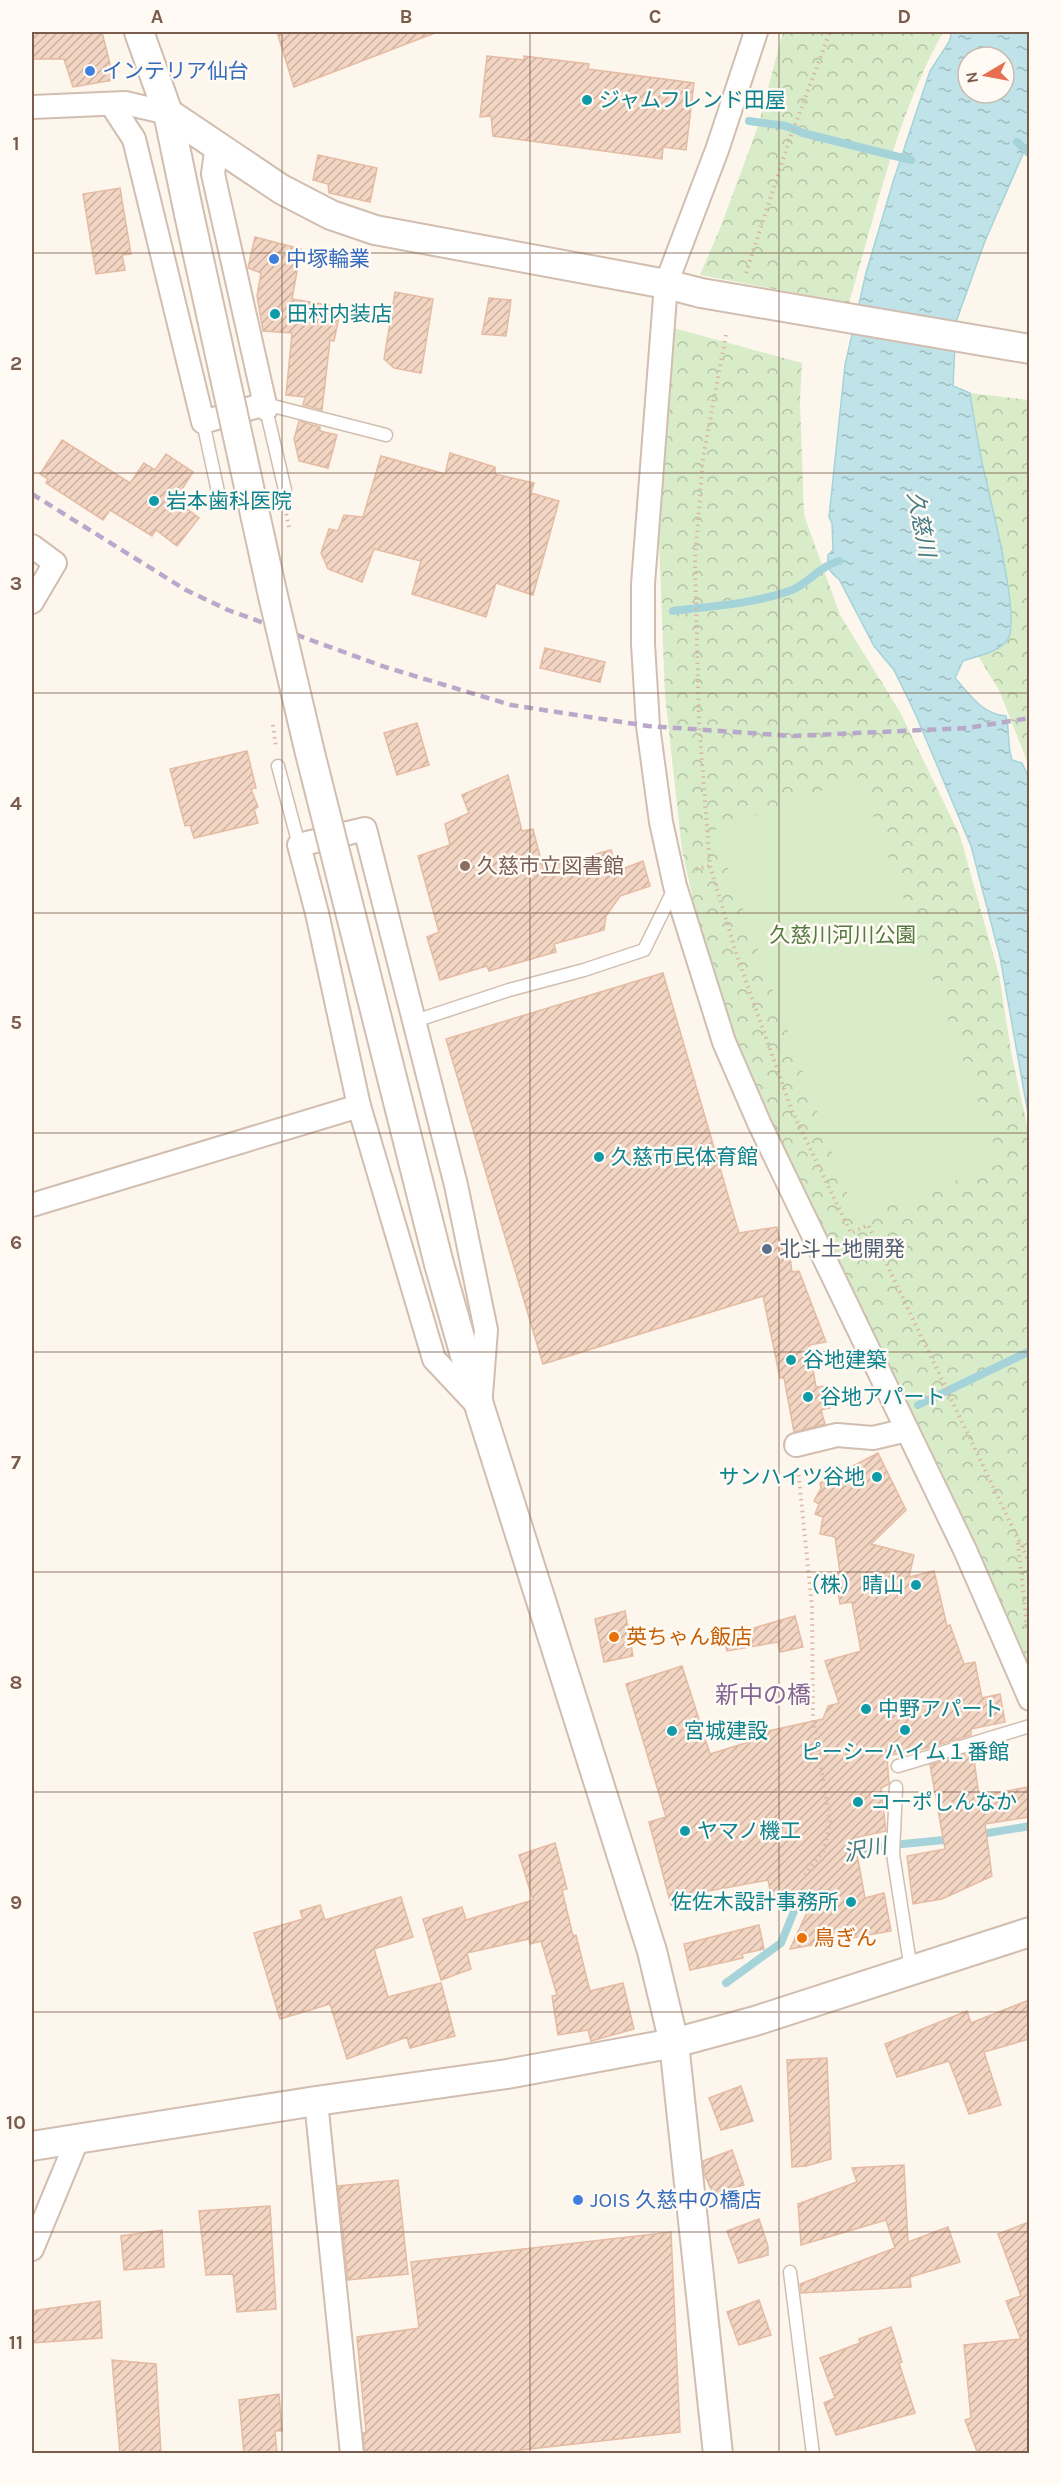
<svg xmlns="http://www.w3.org/2000/svg" width="1061" height="2485" font-family="Karla,'Noto Sans JP',sans-serif">
	<style>
		.forest { fill: url(#forest-crowns) }
		.garden { fill: #d8ecc9 }
		.water { fill: url(#water-ripples); stroke: #a5d3da; stroke-width: 1.5; fill-rule: evenodd }
		.lines { fill: none; stroke-linecap: round; stroke-linejoin: round }
		.stream { stroke: #a5d3da; stroke-width: 8 }
		.building { fill: url(#building-hatch); stroke: #e6bba3; stroke-width: 1.5 }
		.service-casing { stroke: #d1beb0; stroke-width: 15 }
		.minor-casing { stroke: #d1beb0; stroke-width: 26 }
		.tertiary-casing { stroke: #d1beb0; stroke-width: 32 }
		.path { stroke: #d9b8a5; stroke-width: 4; stroke-dasharray: 1.5 4.5; stroke-linecap: butt }
		.service { stroke: #fff; stroke-width: 12 }
		.minor { stroke: #fff; stroke-width: 22 }
		.tertiary { stroke: #fff; stroke-width: 28 }
		.rail { stroke: #b9a8c9; stroke-width: 4.5; stroke-dasharray: 9 6; stroke-linecap: butt }
		.tertiary-bridge-casing { stroke: #d1beb0; stroke-width: 32; stroke-linecap: butt }
		.tertiary-bridge { stroke: #fff; stroke-width: 28 }
		.grid { fill: none; stroke: #7a5c4d; stroke-width: 1.5; stroke-opacity: 0.55 }
		.shop-dot { fill: #3f7fe0; stroke: #fffaf3; stroke-width: 2 }
		.culture-dot { fill: #0f9aa8; stroke: #fffaf3; stroke-width: 2 }
		.education-dot { fill: #8d6e63; stroke: #fffaf3; stroke-width: 2 }
		.service-dot { fill: #5c6f8a; stroke: #fffaf3; stroke-width: 2 }
		.food-dot { fill: #e8710a; stroke: #fffaf3; stroke-width: 2 }
		.labels { text-anchor: middle; dominant-baseline: central; stroke-width: 5; stroke-linejoin: round; paint-order: stroke }
		.shop-label { font-size: 21px; fill: #366cbe; stroke: #fffaf3; text-anchor: start }
		.culture-label { font-size: 21px; fill: #0d838f; stroke: #fffaf3; text-anchor: start }
		.education-label { font-size: 21px; fill: #785e54; stroke: #fffaf3; text-anchor: start }
		.park-label { font-size: 21px; fill: #537a41; stroke: #fffaf3 }
		.service-label { font-size: 21px; fill: #4e5e75; stroke: #fffaf3; text-anchor: start }
		.food-label { font-size: 21px; fill: #c56008; stroke: #fffaf3; text-anchor: start }
		.water-label { font-size: 22px; font-style: italic; fill: #437c86; stroke: #fffaf3 }
		.quarter-label { font-size: 24px; fill: #846695; stroke: #fffaf3 }
		.neatline { fill: none; stroke: #7a5c4d; stroke-width: 2 }
		.grid-label { font-size: 20px; text-anchor: middle; font-weight: bold; fill: #7a5c4d }
	</style>
	<defs>
		<pattern id="forest-crowns" width="20" height="18" patternUnits="userSpaceOnUse" patternTransform="scale(1.5)"><rect width="20" height="18" fill="#d8ecc9"/><path d="M2 6a3 3 0 1 1 6 0M12 15a3 3 0 1 1 6 0" fill="none" stroke="#b4c2a5"/></pattern>
		<pattern id="water-ripples" width="26" height="14" patternUnits="userSpaceOnUse" patternTransform="scale(1.5)"><rect width="26" height="14" fill="#bfe3e8"/><path d="M2 4q2-2 4 0t4 0M15 11q2-2 4 0t4 0" fill="none" stroke="#a0bbbe"/></pattern>
		<pattern id="building-hatch" width="6" height="6" patternUnits="userSpaceOnUse" patternTransform="scale(1.5)"><rect width="6" height="6" fill="#f3d5c3"/><path d="M-1 1l2-2M0 6l6-6M5 7l2-2" fill="none" stroke="#cab0a1"/></pattern>
	</defs>
	<rect width="100%" height="100%" fill="#fdf6ec"/>
	<!-- forest -->
	<g class="forest">
		<path d="M783,32H943C897,115 876,212 849,303L700,275L721,226L758,126Z"/>
		<polygon points="670,327 802,363 800,400 804,515 840,615 900,712 960,836 999,975 1012,1057 1030,1138 1029,1689 774,1135 711,980 682,850 665,695 659,540 660,431"/>
		<path d="M970,393L1029,400V766L999,690L978,656C988,652 1003,648 1009,638C1021,615 990,500 983,470C978,445 974,419 970,393Z"/>
	</g>
	<!-- garden -->
	<polygon class="garden" points="859,777 1001,1164 856,1217 714,830"/>
	<!-- water -->
	<path class="water" d="M952,32H1029V140L985,241L956,322L953,386L970,393C974,419 978,445 984,471C990,499 1021,618 1008,639C1000,652 977,656 963,661L955,678C970,695 982,714 1006,716C1010,732 1007,745 1012,760L1022,763L1029,778V1119L1000,957L971,846L915,713L894,670L874,646L839,579C829,572 827,567 828,555L833,550L832,523L829,517L845,365L866,273L893,182L930,71L949,42ZM968,57H1004V93H968Z"/>
	<g class="lines">
		<!-- stream -->
		<g class="stream">
			<polyline points="749,121 786,126 803,133 911,160"/>
			<polyline points="1017,142 1030,154"/>
			<path d="M673,611C712,606 754,604 792,590C809,583 820,566 839,561"/>
			<polyline points="918,1405 1030,1351"/>
			<polyline points="976,1835 1030,1826"/>
			<polyline points="845,1853 872,1847 954,1839"/>
			<polyline points="726,1983 781,1943 804,1887"/>
		</g>
	</g>
	<!-- building -->
	<g class="building">
		<polygon points="32,32 102,32 114,80 73,87 64,59 32,59"/>
		<polygon points="277,32 434,32 435,33 294,87"/>
		<polygon points="487,56 524,60 524,56 589,64 588,69 694,83 686,150 663,147 662,159 493,136 491,116 480,117"/>
		<polygon points="318,155 377,168 370,202 329,193 328,184 313,180"/>
		<polygon points="120,188 131,254 122,255 125,270 96,274 83,194"/>
		<polygon points="255,237 301,249 292,299 341,307 334,341 330,340 322,410 303,405 305,397 286,395 292,333 263,331 257,296 261,273 248,268"/>
		<polygon points="395,292 433,299 421,373 394,368 384,359"/>
		<polygon points="489,298 511,300 506,336 482,334"/>
		<polygon points="299,421 320,427 320,431 337,435 328,468 299,461 294,439"/>
		<polygon points="62,440 130,483 144,463 155,470 166,454 193,472 175,500 199,518 177,546 156,530 152,536 110,510 103,520 46,483 48,479 40,474"/>
		<polygon points="450,453 495,467 495,474 534,483 531,493 559,501 533,595 496,583 486,617 412,594 421,561 374,549 362,582 328,569 321,553 329,529 338,531 344,515 363,517 381,456 445,474"/>
		<polygon points="545,648 605,662 600,682 540,668"/>
		<polygon points="417,723 429,765 397,775 384,733"/>
		<polygon points="247,751 256,788 251,789 258,807 254,809 258,823 194,838 190,825 185,826 170,769"/>
		<polygon points="508,775 522,831 533,829 543,868 611,850 617,871 643,861 650,886 620,896 606,916 604,930 554,944 556,952 489,971 487,966 440,980 427,937 439,932 418,856 450,845 445,824 469,813 462,795"/>
		<polygon points="663,973 739,1233 777,1227 782,1250 789,1249 792,1272 799,1271 826,1342 809,1345 816,1387 826,1386 830,1408 821,1410 825,1424 794,1432 784,1378 780,1378 763,1296 543,1364 446,1039"/>
		<polygon points="878,1453 906,1510 871,1544 914,1555 909,1577 934,1571 947,1626 950,1625 964,1664 975,1662 982,1698 1000,1694 1005,1722 971,1729 971,1735 927,1748 887,1756 889,1784 881,1788 886,1831 854,1838 865,1898 884,1893 891,1931 790,1949 816,1893 772,1900 768,1880 703,1892 705,1897 671,1905 649,1822 666,1817 626,1684 682,1666 710,1754 752,1741 750,1735 823,1719 828,1706 839,1703 825,1661 861,1651 852,1602 840,1604 835,1573 840,1572 835,1537 820,1534 823,1517 815,1514 819,1504 814,1501 821,1488 820,1483"/>
		<polygon points="625,1611 633,1656 604,1662 595,1619"/>
		<polygon points="795,1616 803,1647 780,1652 778,1642 727,1651 723,1637"/>
		<polygon points="973,1752 979,1796 1029,1787 1029,1817 985,1824 992,1876 942,1899 913,1904 907,1856 945,1849 930,1765"/>
		<polygon points="555,1843 567,1889 562,1890 573,1936 576,1935 590,1991 623,1983 634,2029 591,2041 588,2030 558,2035 552,1996 557,1995 541,1941 530,1944 529,1939 467,1953 471,1969 441,1980 423,1919 462,1907 466,1920 533,1900 519,1855"/>
		<polygon points="401,1897 413,1937 374,1949 388,1997 441,1983 455,2036 410,2048 407,2037 347,2059 330,2004 280,2019 254,1933 303,1919 300,1911 320,1905 325,1920"/>
		<polygon points="759,1925 764,1949 742,1954 743,1958 690,1970 684,1944"/>
		<polygon points="1029,2000 1029,2039 984,2052 1001,2105 969,2114 949,2061 897,2077 885,2044 967,2011 971,2023"/>
		<polygon points="827,2058 831,2159 806,2166 792,2167 787,2060"/>
		<polygon points="741,2086 753,2121 721,2130 709,2098"/>
		<polygon points="732,2150 744,2185 713,2194 704,2173 703,2161"/>
		<polygon points="904,2165 908,2242 948,2227 960,2262 910,2277 911,2287 801,2293 800,2284 895,2248 886,2220 801,2245 798,2204 857,2182 852,2168"/>
		<polygon points="398,2180 408,2274 348,2280 338,2186"/>
		<polygon points="270,2206 276,2309 237,2312 233,2274 206,2275 199,2211"/>
		<polygon points="759,2219 768,2246 768,2255 739,2263 727,2231"/>
		<polygon points="1029,2222 1029,2454 978,2454 965,2420 971,2418 964,2345 1021,2339 1006,2301 1021,2296 998,2234"/>
		<polygon points="162,2230 164,2267 124,2270 121,2236"/>
		<polygon points="671,2232 680,2432 486,2454 365,2454 363,2433 366,2432 357,2337 419,2328 411,2262"/>
		<polygon points="759,2300 771,2335 739,2345 727,2312"/>
		<polygon points="100,2301 102,2338 32,2343 32,2311"/>
		<polygon points="891,2327 902,2362 899,2363 915,2413 836,2435 824,2403 835,2398 820,2358 860,2343 859,2339"/>
		<polygon points="112,2360 156,2364 161,2454 120,2454"/>
		<polygon points="279,2394 282,2431 275,2431 277,2454 244,2454 239,2400"/>
	</g>
	<g class="lines">
		<defs>
			<g id="service">
				<polyline points="265,404 386,435"/>
				<polyline points="266,409 285,490"/>
				<polyline points="203,422 220,501"/>
				<polyline points="278,766 299,845"/>
				<polyline points="415,1021 509,990 584,970 644,950 674,889"/>
				<polyline points="898,1766 1030,1726"/>
				<polyline points="896,1787 893,1854 911,1970"/>
				<polyline points="790,2272 813,2454"/>
			</g>
			<g id="minor">
				<polyline points="756,32 717,150 666,284 643,584 643,644 648,726 661,822 675,886 724,1042 760,1125 965,1550 1030,1699"/>
				<polyline points="111,104 134,139 203,422 265,404"/>
				<polyline points="32,107 125,103 168,113"/>
				<polyline points="217,145 213,174 266,409"/>
				<polyline points="32,546 55,563 32,602"/>
				<polygon points="365,829 456,1185 486,1330 480,1408 434,1359 359,1106 317,913 299,845"/>
				<polyline points="32,1205 359,1106"/>
				<polyline points="796,1445 837,1435 873,1438 907,1430"/>
				<polyline points="316,2101 352,2454"/>
				<polyline points="32,2249 78,2138"/>
			</g>
			<g id="tertiary">
				<polyline points="139,32 168,113 189,214"/>
				<polyline points="168,113 281,189 331,215 375,230 666,284 701,293"/>
				<polyline points="439,1264 480,1408 652,1951 674,2043 755,2021 1030,1932"/>
				<polyline points="32,2146 316,2101 507,2074 674,2043 718,2454"/>
			</g>
		</defs>
		<!-- service casing -->
		<use href="#service" class="service-casing"/>
		<!-- minor casing -->
		<use href="#minor" class="minor-casing"/>
		<!-- tertiary casing -->
		<use href="#tertiary" class="tertiary-casing"/>
		<!-- path -->
		<g class="path">
			<polyline points="746,273 789,141 830,32"/>
			<polyline points="726,335 703,458 695,562 699,722 710,866 737,956 792,1111 851,1233 868,1225 1030,1564"/>
			<polyline points="285,508 289,527"/>
			<polyline points="273,725 276,748"/>
			<polyline points="696,869 710,866"/>
			<polyline points="798,1469 812,1607 813,1719 830,1821 824,1850 805,1875"/>
			<polyline points="1018,1543 1027,1628"/>
		</g>
		<!-- service -->
		<use href="#service" class="service"/>
		<!-- minor -->
		<use href="#minor" class="minor"/>
		<!-- tertiary -->
		<use href="#tertiary" class="tertiary"/>
		<!-- rail -->
		<polyline class="rail" points="32,494 186,590 228,610 385,667 511,705 648,726 793,736 967,728 1030,718"/>
		<defs>
			<g id="tertiary-bridge">
				<polyline points="189,214 273,596 310,753 439,1264"/>
				<polyline points="701,293 1030,349"/>
			</g>
		</defs>
		<!-- tertiary-bridge casing -->
		<use href="#tertiary-bridge" class="tertiary-bridge-casing"/>
		<!-- tertiary-bridge -->
		<use href="#tertiary-bridge" class="tertiary-bridge"/>
	</g>
	<!-- grid -->
	<path class="grid" d="M282,32V2454M530,32V2454M779,32V2454M32,253H1030M32,473H1030M32,693H1030M32,913H1030M32,1133H1030M32,1352H1030M32,1572H1030M32,1792H1030M32,2012H1030M32,2232H1030"/>
	<!-- markers -->
	<g class="shop-dot">
		<circle cx="90" cy="71" r="6"/>
		<circle cx="274" cy="259" r="6"/>
		<circle cx="578" cy="2200" r="6"/>
	</g>
	<g class="culture-dot">
		<circle cx="587" cy="100" r="6"/>
		<circle cx="275" cy="314" r="6"/>
		<circle cx="154" cy="501" r="6"/>
		<circle cx="599" cy="1157" r="6"/>
		<circle cx="791" cy="1360" r="6"/>
		<circle cx="808" cy="1397" r="6"/>
		<circle cx="877" cy="1477" r="6"/>
		<circle cx="916" cy="1585" r="6"/>
		<circle cx="866" cy="1709" r="6"/>
		<circle cx="905" cy="1730" r="6"/>
		<circle cx="672" cy="1731" r="6"/>
		<circle cx="858" cy="1802" r="6"/>
		<circle cx="685" cy="1831" r="6"/>
		<circle cx="851" cy="1902" r="6"/>
	</g>
	<circle class="education-dot" cx="465" cy="866" r="6"/>
	<circle class="service-dot" cx="767" cy="1249" r="6"/>
	<g class="food-dot">
		<circle cx="614" cy="1637" r="6"/>
		<circle cx="802" cy="1938" r="6"/>
	</g>
	<g class="labels">
		<!-- shop labels -->
		<g class="shop-label">
			<text x="102" y="71">インテリア仙台</text>
			<text x="286" y="259">中塚輪業</text>
			<text x="590" y="2200">JOIS 久慈中の橋店</text>
		</g>
		<!-- culture labels -->
		<g class="culture-label">
			<text x="599" y="100">ジャムフレンド田屋</text>
			<text x="287" y="314">田村内装店</text>
			<text x="166" y="501">岩本歯科医院</text>
			<text x="611" y="1157">久慈市民体育館</text>
			<text x="803" y="1360">谷地建築</text>
			<text x="820" y="1397">谷地アパート</text>
			<text x="865" y="1477" text-anchor="end">サンハイツ谷地</text>
			<text x="904" y="1585" text-anchor="end">（株）晴山</text>
			<text x="878" y="1709">中野アパート</text>
			<text x="684" y="1731">宮城建設</text>
			<text x="905" y="1752" text-anchor="middle">ピーシーハイム１番館</text>
			<text x="870" y="1802">コーポしんなか</text>
			<text x="697" y="1831">ヤマノ機工</text>
			<text x="839" y="1902" text-anchor="end">佐佐木設計事務所</text>
		</g>
		<!-- education labels -->
		<g class="education-label">
			<text x="477" y="866">久慈市立図書館</text>
		</g>
		<!-- park labels -->
		<g class="park-label">
			<text x="843" y="935">久慈川河川公園</text>
		</g>
		<!-- service labels -->
		<g class="service-label">
			<text x="779" y="1249">北斗土地開発</text>
		</g>
		<!-- food labels -->
		<g class="food-label">
			<text x="626" y="1637">英ちゃん飯店</text>
			<text x="814" y="1938">鳥ぎん</text>
		</g>
		<!-- water labels -->
		<g class="water-label">
			<text transform="translate(921 524) rotate(79)">久慈川</text>
			<text transform="translate(865 1850) rotate(-11)">沢川</text>
		</g>
		<!-- quarter labels -->
		<g class="quarter-label">
			<text x="763" y="1695">新中の橋</text>
		</g>
	</g>
	<!-- border -->
	<rect width="1061" height="2485" fill="none" stroke="#fffaf3" stroke-width="66"/>
	<!-- north arrow -->
	<g transform="translate(986 75) rotate(260)"><circle r="28" fill="#fffaf3" stroke="#cabbb1" stroke-width="1.5"/>
	<path d="M0-4.5L10 22L0 15L-10 22Z" fill="#e76f51"/>
	<text y="-9" font-size="16" font-weight="bold" text-anchor="middle" fill="#7a5c4d">N</text>
	</g>
	<rect x="33" y="33" width="995" height="2419" class="neatline"/>
	<g class="grid-label">
		<text x="157" y="23">A</text>
		<text x="406" y="23">B</text>
		<text x="655" y="23">C</text>
		<text x="904" y="23">D</text>
		<text x="16" y="150">1</text>
		<text x="16" y="370">2</text>
		<text x="16" y="590">3</text>
		<text x="16" y="810">4</text>
		<text x="16" y="1029">5</text>
		<text x="16" y="1249">6</text>
		<text x="16" y="1469">7</text>
		<text x="16" y="1689">8</text>
		<text x="16" y="1909">9</text>
		<text x="16" y="2129">10</text>
		<text x="16" y="2349">11</text>
	</g>
</svg>
